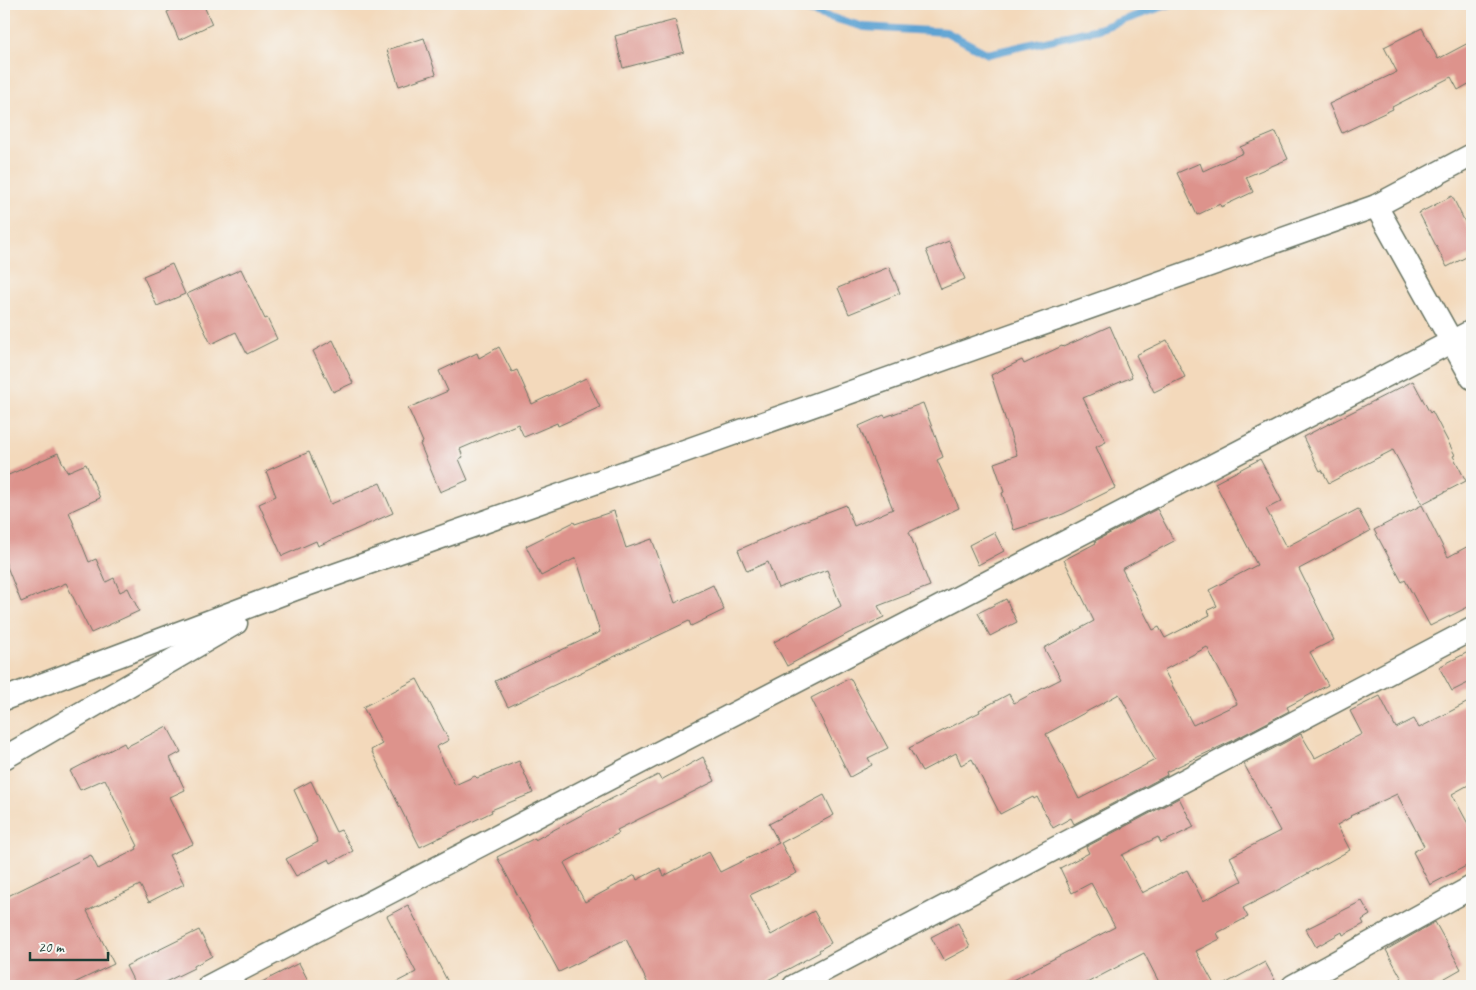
<svg xmlns="http://www.w3.org/2000/svg" width="1476" height="990" font-family="Caveat,sans-serif">
	<style>
		.lines { fill: none; stroke-linecap: round; stroke-linejoin: round }
		.stream { stroke: #5da3d3; stroke-width: 8 }
		.building { fill: #dd938c; fill-rule: evenodd }
		.minor-casing { stroke: #697463; stroke-width: 25 }
		.minor { stroke: #fff; stroke-width: 22 }
	</style>
	<rect width="100%" height="100%" fill="#f6f6f2"/>
	<filter id="ink" filterUnits="userSpaceOnUse"><feTurbulence type="fractalNoise" baseFrequency=".02" numOctaves="2"/><feDisplacementMap in="SourceGraphic" scale="10" xChannelSelector="R" yChannelSelector="G"/><feConvolveMatrix kernelMatrix="1 2 1 2 8 2 1 2 1" color-interpolation-filters="sRGB"/></filter>
	<filter id="wash" filterUnits="userSpaceOnUse"><feTurbulence type="fractalNoise" baseFrequency=".0096" numOctaves="4" result="noise"/><feDisplacementMap in="SourceGraphic" scale="20" xChannelSelector="R" yChannelSelector="G"/><feGaussianBlur stdDeviation="1.12" result="paint"/><feColorMatrix in="noise" values="0 0 0 0 0 0 0 0 0 0 0 0 0 0 0 0 0 1.4 0 .05"/><feComposite in="paint" operator="in"/></filter>
	<g filter="url(#wash)">
		<rect width="100%" height="100%" fill="#f3d9bb"/>
		<g class="lines">
			<!-- stream -->
			<polyline class="stream" points="785,4 864,27 946,32 988,54 1098,29 1170,4"/>
		</g>
		<g id="blocks">
			<!-- building -->
			<g class="building">
				<polygon points="185,4 203,4 212,24 179,40 167,12"/>
				<polygon points="675,20 684,52 623,68 615,36"/>
				<polygon points="1422,28 1438,59 1472,41 1472,82 1458,90 1451,77 1392,107 1393,109 1342,133 1329,104 1397,72 1384,47"/>
				<polygon points="424,38 436,74 399,86 387,50"/>
				<polygon points="1276,132 1288,159 1246,177 1253,192 1221,207 1220,204 1197,215 1177,173 1200,163 1203,171 1243,153 1240,147"/>
				<polygon points="1452,196 1472,236 1472,254 1447,267 1419,213"/>
				<polygon points="949,241 965,279 941,289 926,250"/>
				<polygon points="172,264 185,294 157,306 143,276"/>
				<polygon points="889,267 900,293 849,314 838,288"/>
				<polygon points="241,269 265,319 267,318 277,339 247,354 236,332 211,344 187,294"/>
				<polygon points="1110,326 1132,377 1083,398 1106,442 1096,447 1115,488 1063,514 1014,530 1002,493 1004,492 994,463 1017,455 991,375 1022,360 1024,364 1062,346 1063,347"/>
				<polygon points="333,340 353,383 333,392 313,351"/>
				<polygon points="1167,340 1185,377 1154,392 1136,355"/>
				<polygon points="499,347 512,372 517,370 532,404 586,378 600,407 558,426 557,423 524,437 518,424 460,449 463,457 459,459 468,480 440,492 420,444 423,442 408,408 448,391 439,371 477,353 479,358"/>
				<polygon points="1413,381 1430,413 1432,411 1455,455 1453,456 1466,481 1422,504 1393,450 1329,483 1322,470 1320,471 1303,437"/>
				<polygon points="923,403 943,457 937,460 959,508 909,532 930,586 878,606 884,617 849,633 787,666 774,642 841,606 827,570 778,588 768,562 747,571 738,550 804,521 846,505 854,526 893,509 859,426 884,415 885,417"/>
				<polygon points="309,452 331,504 380,483 393,513 318,546 316,541 282,556 259,504 276,496 266,471"/>
				<polygon points="58,453 67,472 86,464 100,498 69,512 89,562 96,559 106,582 114,578 120,592 128,588 139,611 91,633 66,583 21,602 4,559 4,477"/>
				<path d="M1260,459L1282,501L1266,509L1286,547L1358,509L1370,531L1299,569L1334,640L1310,652L1328,685L1287,707L1289,711L1232,741L1166,772L1167,775L1074,824L1071,818L1053,828L1037,797L1034,799L1033,797L1000,814L972,759L961,765L956,753L922,771L909,748L980,712L979,710L1009,694L1014,703L1061,679L1044,648L1094,621L1064,560L1096,543L1095,541L1157,509L1174,541L1122,569L1153,630L1159,627L1165,638L1210,615L1208,610L1217,606L1209,590L1257,565L1215,483ZM1207,647L1237,704L1193,725L1164,670ZM1119,694L1155,760L1079,799L1046,734Z"/>
				<polygon points="1422,505 1448,557 1472,544 1472,605 1430,626 1405,580 1402,582 1374,530"/>
				<polygon points="614,511 626,548 652,539 675,603 713,585 724,610 691,626 689,621 508,707 495,681 600,632 576,558 541,576 526,546 574,522 575,524"/>
				<polygon points="994,532 1004,551 978,565 969,545"/>
				<polygon points="1006,599 1017,622 990,636 978,613"/>
				<polygon points="1472,650 1472,681 1452,691 1439,667"/>
				<polygon points="850,678 888,748 868,758 872,765 850,777 811,698"/>
				<polygon points="417,679 449,740 436,747 455,785 475,776 477,778 519,761 533,793 491,810 492,812 420,847 371,750 382,744 363,707"/>
				<polygon points="1380,696 1396,728 1414,719 1419,728 1472,700 1472,783 1452,794 1472,831 1472,863 1430,885 1413,852 1424,846 1397,794 1350,816 1351,817 1337,825 1350,850 1282,888 1243,908 1248,917 1217,933 1220,939 1196,951 1215,986 1161,986 1144,953 1081,986 1001,986 1115,927 1091,883 1072,893 1060,868 1089,853 1086,847 1179,798 1194,827 1161,843 1158,837 1122,855 1142,893 1187,870 1203,901 1242,881 1230,857 1280,831 1244,764 1301,734 1315,758 1362,734 1350,711"/>
				<polygon points="167,726 181,752 170,758 185,790 170,797 193,844 169,855 184,884 149,902 140,885 87,911 114,964 68,986 4,986 4,898 91,855 98,869 137,849 136,847 138,846 105,779 80,790 70,771 124,743 126,747"/>
				<polygon points="703,757 715,781 617,830 619,833 564,863 585,902 635,875 637,880 660,868 664,876 709,852 720,872 779,843 769,824 824,795 834,815 781,843 797,873 750,895 771,935 814,911 831,943 819,950 820,952 768,980 771,986 649,986 626,939 559,972 497,857 535,838 535,840 611,799 658,775 661,780"/>
				<polygon points="311,781 336,832 341,830 353,851 331,863 329,859 296,876 286,859 318,842 294,790"/>
				<polygon points="1362,901 1370,915 1362,920 1364,924 1343,935 1342,932 1316,947 1306,929"/>
				<polygon points="408,905 450,986 389,986 416,972 387,916"/>
				<polygon points="1435,922 1461,969 1431,986 1406,986 1386,950"/>
				<polygon points="958,923 970,947 944,961 931,937"/>
				<polygon points="199,930 212,956 194,966 194,968 157,986 136,986 126,966"/>
				<polygon points="1265,962 1275,980 1263,986 1221,986"/>
				<polygon points="299,963 311,986 254,986"/>
			</g>
		</g>
	</g>
	<g filter="url(#ink)">
		<use href="#blocks" fill-opacity="0" stroke="#697463" stroke-width="1"/>
		<g class="lines">
			<defs>
				<g id="minor">
					<polyline points="1376,206 1472,378"/>
					<polyline points="4,699 295,589 1376,206 1472,155"/>
					<polyline points="4,758 236,623"/>
					<polyline points="209,986 1472,331"/>
					<polyline points="794,986 1472,629"/>
					<polyline points="1293,986 1472,887"/>
				</g>
			</defs>
			<!-- minor casing -->
			<use href="#minor" class="minor-casing"/>
			<!-- minor -->
			<use href="#minor" class="minor"/>
		</g>
	</g>
	<!-- margin -->
	<rect width="1476" height="990" fill="none" stroke="#f6f6f2" stroke-width="20"/>
	<!-- scale -->
	<path d="M30 952v8h78v-8" fill="none" stroke="#1f3d34" stroke-width="2.5"/>
	<text x="38" y="952" font-size="15" fill="#1f3d34" stroke="#f6f6f2" stroke-width="4" paint-order="stroke">20 m</text>
</svg>
